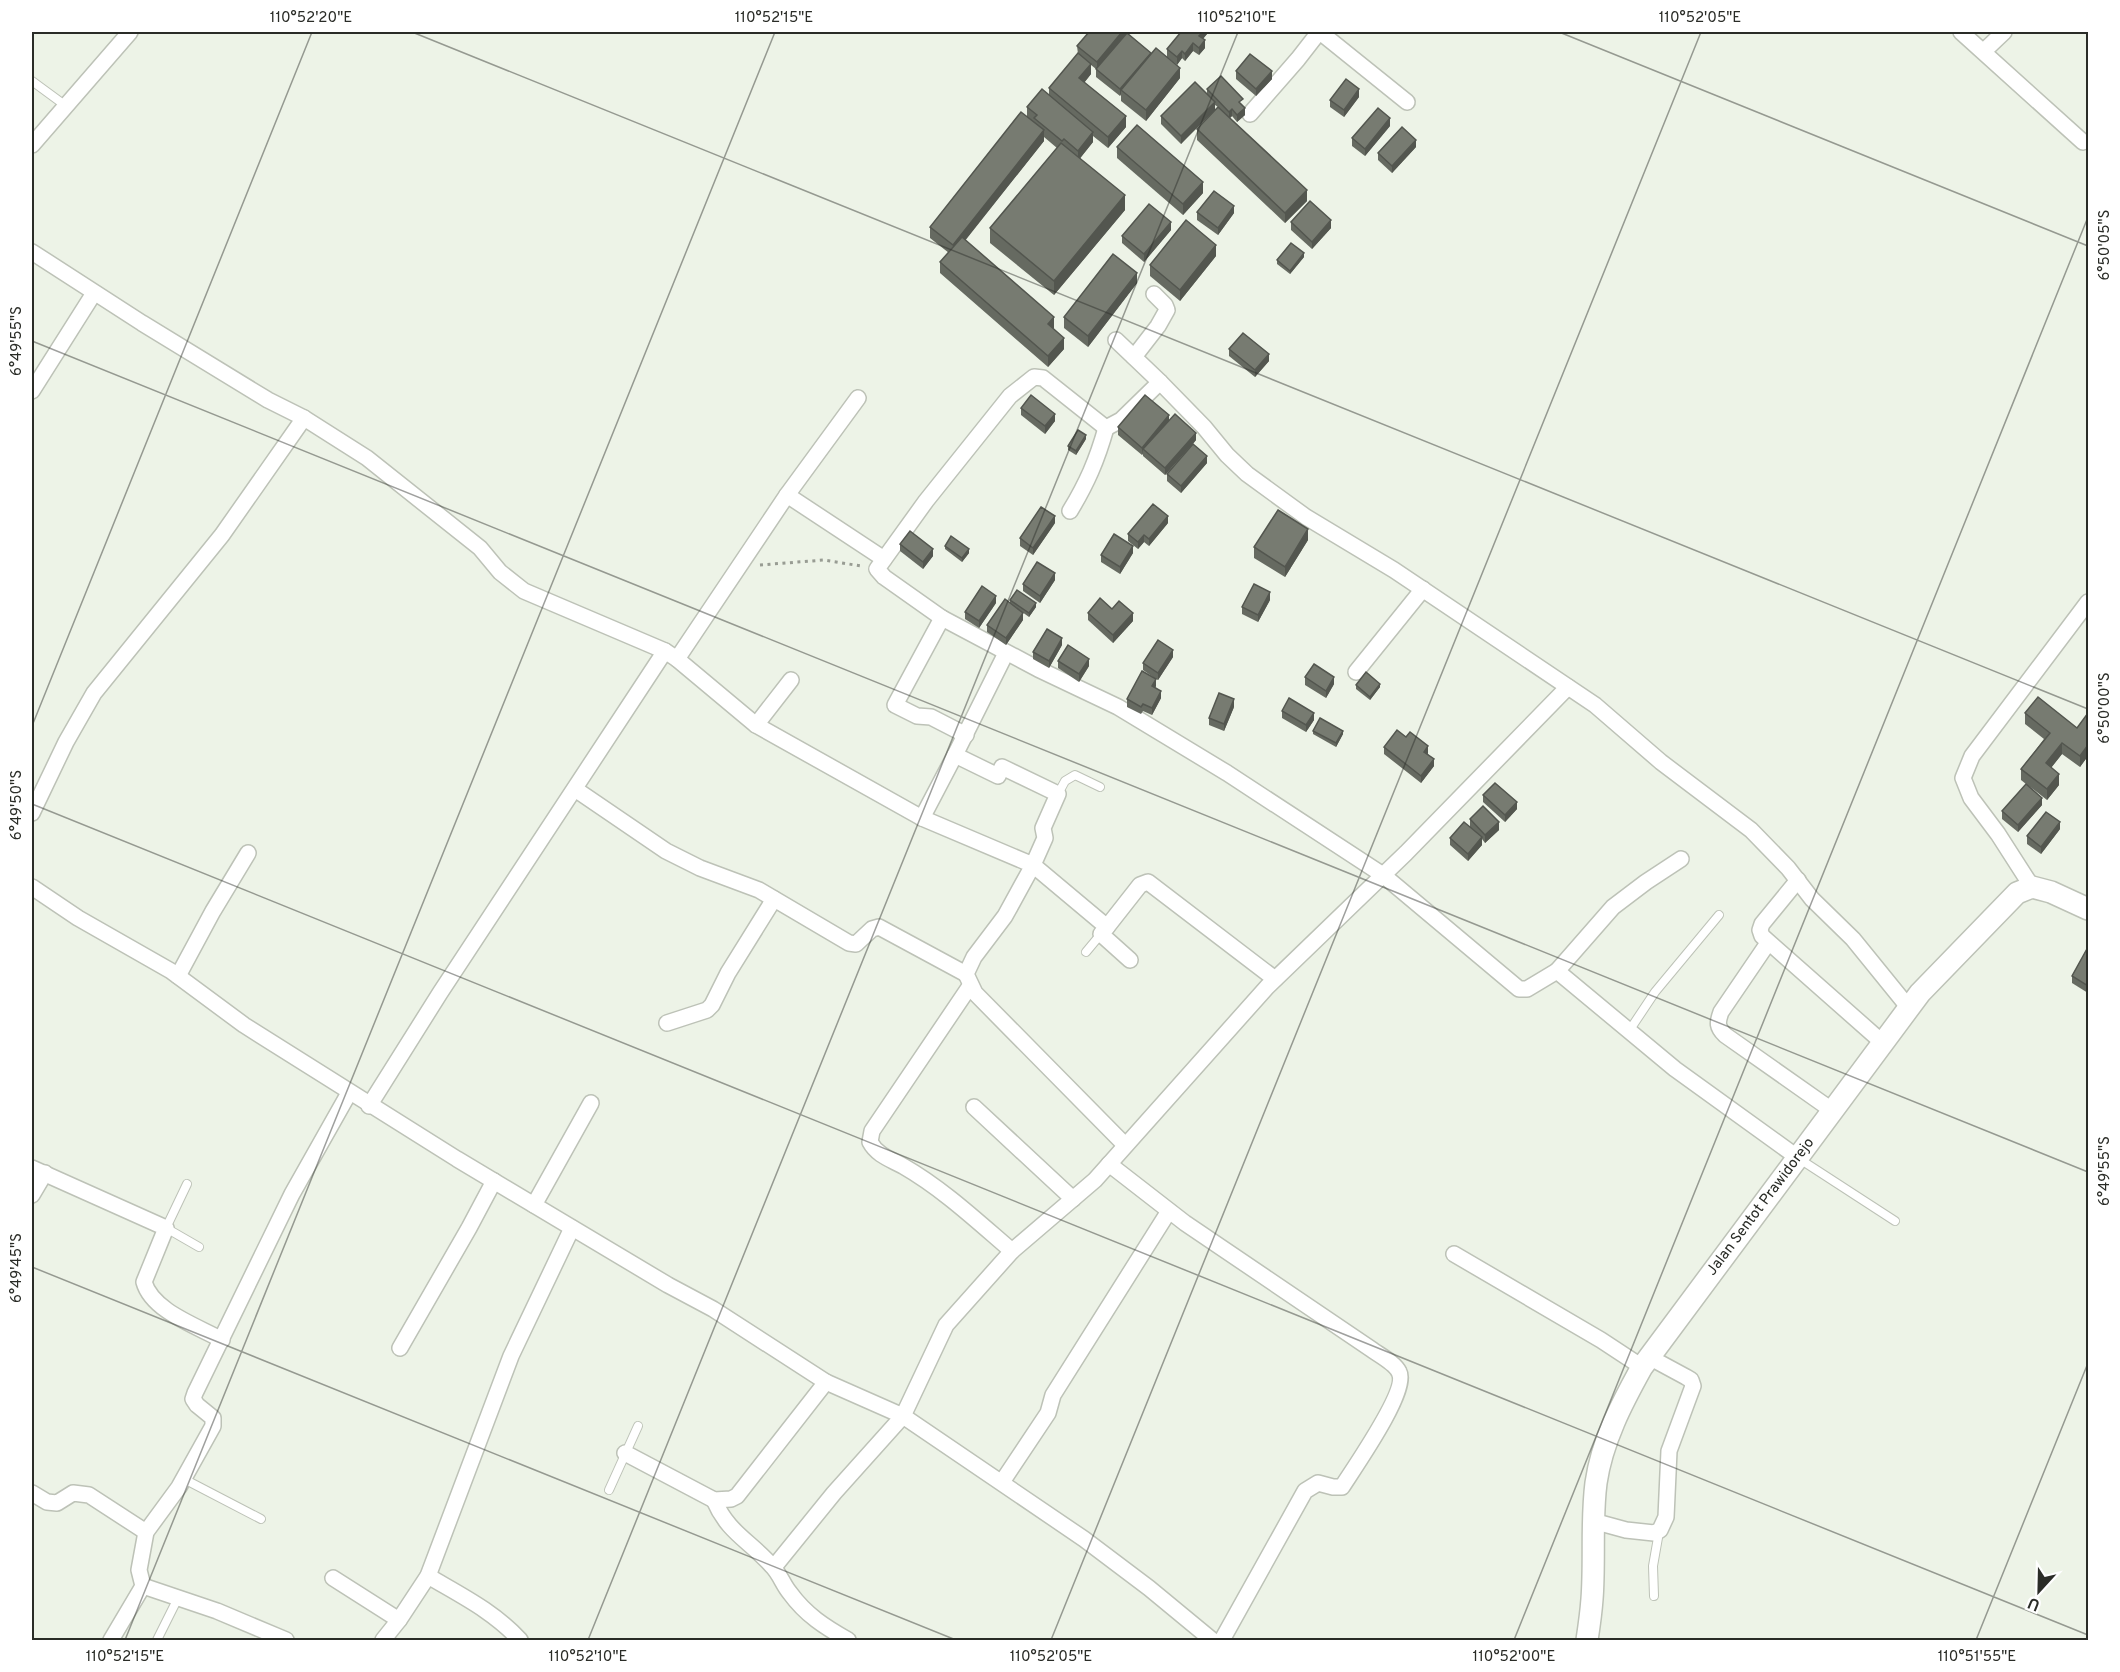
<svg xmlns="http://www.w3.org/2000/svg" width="2120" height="1672" font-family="Overpass,sans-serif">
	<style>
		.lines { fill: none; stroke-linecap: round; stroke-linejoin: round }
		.service-casing { stroke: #bdc2b7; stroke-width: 10 }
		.minor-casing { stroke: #bdc2b7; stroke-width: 18 }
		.secondary-casing { stroke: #bdc2b7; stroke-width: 24 }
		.path { stroke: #989c93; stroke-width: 3; stroke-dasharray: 3 4.5; stroke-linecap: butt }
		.service { stroke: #fff; stroke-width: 8 }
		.minor { stroke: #fff; stroke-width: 15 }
		.secondary { stroke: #fff; stroke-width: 21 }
		.wall { fill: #666a61 }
		.shaded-wall { fill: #53564f }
		.building { fill: #777b71; stroke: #53564f; stroke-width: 1.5 }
		.ticks { fill: none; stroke: #2a2c27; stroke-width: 1.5; stroke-opacity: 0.45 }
		.labels { text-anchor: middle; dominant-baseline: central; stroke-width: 5; stroke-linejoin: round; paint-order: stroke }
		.street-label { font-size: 15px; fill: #2a2c27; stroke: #fff }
		.neatline { fill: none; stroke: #2a2c27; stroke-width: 2 }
		.ticks-label { font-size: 15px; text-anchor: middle; fill: #2a2c27 }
	</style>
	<rect width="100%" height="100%" fill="#edf3e7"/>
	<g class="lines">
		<defs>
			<g id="service">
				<polyline points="32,81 66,106"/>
				<polyline points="1058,794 1065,781 1075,775 1100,787"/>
				<polyline points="1086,952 1101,934"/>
				<polyline points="1629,1031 1655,992 1719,915"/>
				<polyline points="1798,1158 1895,1221"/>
				<polyline points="187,1184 166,1228 199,1247"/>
				<polyline points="184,1479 261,1519"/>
				<polyline points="609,1490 638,1426"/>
				<polyline points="1654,1596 1653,1566 1659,1532"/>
				<polyline points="157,1640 178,1598"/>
			</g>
			<g id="minor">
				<polyline points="1320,32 1407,102"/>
				<polyline points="1961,32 2083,142"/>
				<polyline points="1984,51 2004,32"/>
				<polyline points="1250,114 1298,59 1319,32"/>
				<polyline points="32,145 130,32"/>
				<polyline points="32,252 142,323 268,400 304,418 367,458 480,548 500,572 524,591 665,651 677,659 756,725 922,818 1033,865 1005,916 974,957 966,974 975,993 1125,1145"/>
				<polyline points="1116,340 1160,382"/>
				<polyline points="1134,357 1158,326 1167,310 1165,305 1154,294"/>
				<polyline points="32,391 94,293"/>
				<polyline points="787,495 884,559"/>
				<path d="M1070,511C1087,483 1097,460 1106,428"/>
				<polyline points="942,618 895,705 917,716 931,717 966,735"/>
				<polyline points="1006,653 955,755 998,776 1002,767 1058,794 1043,828 1045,838 1033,865 1107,927 1101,934 1130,960"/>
				<polyline points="677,659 787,495 858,398"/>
				<polyline points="1356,672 1423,589"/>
				<polyline points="756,725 791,680"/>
				<polyline points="575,789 666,851 700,868 759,890 849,943 856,944 872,929 879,927 966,974"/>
				<polyline points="32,813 66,742 94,693 222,535 304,418"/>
				<polyline points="922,818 955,755"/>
				<polyline points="1798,880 1762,924 1760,930 1762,936 1883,1043"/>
				<polyline points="32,887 78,918 171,971 244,1025 457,1159 668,1285 713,1309 826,1382 903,1416 1084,1539 1149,1588 1212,1640"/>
				<polyline points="2032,887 1998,834 1971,798 1963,778 1972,756 2088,602"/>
				<polyline points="1107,927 1140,885 1148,882 1275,979"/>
				<path d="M1768,943L1721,1012C1717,1023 1717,1027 1725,1035L1833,1111"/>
				<polyline points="1557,971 1613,907 1646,882 1681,859"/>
				<polyline points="178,976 213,911 248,853"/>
				<path d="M970,986L872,1131L870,1142C877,1155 890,1159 903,1166C943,1189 977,1221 1012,1251"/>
				<polyline points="667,1023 707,1010 712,1005 728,973 774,899"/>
				<polyline points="369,1106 440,993 665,651"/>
				<polyline points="974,1107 1073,1199"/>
				<polyline points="1797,1157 1675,1069 1557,971 1527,989 1519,989 1383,875 1227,773 1118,707 1038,669 942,618 884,577 877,569 926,501 1010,396 1034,377 1043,378 1106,428 1121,420 1160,382 1204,427 1227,455 1247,474 1306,517 1394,570 1595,705 1661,762 1751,830 1788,868 1812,899 1853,939 1909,1008"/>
				<path d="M1109,1164L1185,1223L1371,1349C1379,1355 1395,1363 1399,1372C1409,1390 1354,1468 1342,1487H1333L1318,1483L1305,1491L1222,1640"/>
				<path d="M32,1168L166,1228L144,1282C152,1311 197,1326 222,1340"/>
				<polyline points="32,1195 45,1173"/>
				<polyline points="534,1205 591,1103"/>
				<polyline points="1454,1254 1601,1340 1642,1367"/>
				<polyline points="400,1348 469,1228 494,1181"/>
				<polyline points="625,1453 714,1500 731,1499 737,1496 826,1382"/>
				<polyline points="1002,1482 1048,1413 1053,1395 1169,1211"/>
				<polyline points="32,1493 47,1502 57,1503 73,1493 89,1495 146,1532"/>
				<path d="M714,1500C728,1533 749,1540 772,1566C780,1574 783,1585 790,1593C806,1615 825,1627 848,1640"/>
				<polyline points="1593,1521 1626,1530 1654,1533 1660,1530 1666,1517 1669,1451 1693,1386 1691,1380 1686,1377 1649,1357"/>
				<polyline points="774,1567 834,1493 903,1416 946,1325 1012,1251 1095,1180 1267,987 1406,853 1568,687"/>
				<path d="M428,1576C462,1596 493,1611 520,1640"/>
				<polyline points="333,1578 399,1620"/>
				<polyline points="143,1586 217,1611 286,1640"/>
				<polyline points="111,1640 143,1586 139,1570 146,1532 179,1487 213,1426 213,1418 197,1405 193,1399 195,1393 292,1194 349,1093"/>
				<polyline points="383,1640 399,1620 428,1576 511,1356 572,1228"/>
			</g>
			<path id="secondary" d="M1587,1640C1589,1627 1591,1613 1592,1599C1595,1560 1591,1522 1596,1483C1602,1441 1622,1403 1642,1367L1920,993L2017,893L2032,887L2051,892L2088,909"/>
		</defs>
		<!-- service casing -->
		<use href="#service" class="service-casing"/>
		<!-- minor casing -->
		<use href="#minor" class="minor-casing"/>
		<!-- secondary casing -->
		<use href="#secondary" class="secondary-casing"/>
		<!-- path -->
		<polyline class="path" points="760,565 824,560 861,566"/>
		<!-- service -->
		<use href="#service" class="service"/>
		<!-- minor -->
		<use href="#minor" class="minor"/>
		<!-- secondary -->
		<use href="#secondary" class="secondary"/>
	</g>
	<!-- wall -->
	<g class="wall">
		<polygon points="1127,32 1127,33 1151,54 1180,78 1146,121 1121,101 1121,94 1120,96 1096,77 1096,69 1091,65 1091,74 1084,83 1126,127 1108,148 1093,136 1093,142 1080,158 1125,210 1054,295 990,243 990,228 1057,148 1044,137 1044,141 965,240 1054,328 1053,329 1064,349 1048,367 940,273 940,262 949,253 930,238 930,227 1027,117 1027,107 1049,95 1049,88 1078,54 1077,46"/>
		<polygon points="1207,32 1207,34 1203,39 1205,48 1199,55 1193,51 1185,61 1182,58 1177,65 1167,57 1167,49"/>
		<polygon points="1236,71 1272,79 1256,96 1236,79"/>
		<polygon points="1207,89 1243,106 1245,115 1237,122 1232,116 1230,118 1307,201 1285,223 1197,140 1197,129 1218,107 1215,105 1181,144 1161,124 1161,116 1207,94"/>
		<polygon points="1359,97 1344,117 1330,107 1330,100"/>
		<polygon points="1390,126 1365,156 1352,146 1352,138"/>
		<polygon points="1117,147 1203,193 1183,215 1117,158"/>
		<polygon points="1416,147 1392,173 1378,160 1378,153"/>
		<polygon points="1197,212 1234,213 1218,235 1197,220"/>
		<polygon points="1291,222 1331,228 1312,249 1291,230"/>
		<polygon points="1171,230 1144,262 1122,243 1122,236"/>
		<polygon points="1216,256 1180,301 1150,276 1150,265"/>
		<polygon points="1304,257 1290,274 1277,264 1277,260"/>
		<polygon points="1137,283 1088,347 1064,328 1064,317"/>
		<polygon points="1229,349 1269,361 1255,377 1229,356"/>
		<polygon points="1021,408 1055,421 1045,434 1021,415"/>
		<polygon points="1169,420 1196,440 1193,444 1207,463 1181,493 1167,481 1167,474 1191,446 1165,475 1143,456 1143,454 1142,455 1118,435 1118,427"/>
		<polygon points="1086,439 1076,455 1068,450 1068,446"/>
		<polygon points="1055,523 1033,555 1020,546 1020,538"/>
		<polygon points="1168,523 1149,546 1144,542 1138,549 1128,541 1128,534"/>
		<polygon points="1308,540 1285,577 1254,558 1254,547"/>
		<polygon points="900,544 933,556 923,569 900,551"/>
		<polygon points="945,546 969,553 962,562 945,549"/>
		<polygon points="1133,553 1120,574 1101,562 1101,555"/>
		<polygon points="1055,580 1040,603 1023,591 1023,584"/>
		<polygon points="1010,600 1036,607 1029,617 1010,603"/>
		<polygon points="1270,600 1258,622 1242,614 1242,607"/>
		<polygon points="996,603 979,628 965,619 965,612"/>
		<polygon points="1112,609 1133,621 1113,643 1088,620 1088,613"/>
		<polygon points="1023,620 1006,645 987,632 987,625"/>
		<polygon points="1062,645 1049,668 1033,659 1033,652"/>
		<polygon points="1173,657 1158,680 1156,679 1156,686 1155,688 1161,698 1152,715 1143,711 1141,714 1127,707 1127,699 1153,677 1143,670 1143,663"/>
		<polygon points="1058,661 1089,666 1079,682 1058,668"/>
		<polygon points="1305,677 1334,684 1326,698 1305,685"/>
		<polygon points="1356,685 1380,687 1370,700 1356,689"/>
		<polygon points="1234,707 1224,731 1209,725 1209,718"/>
		<polygon points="1282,711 1314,720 1306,732 1282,718"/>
		<polygon points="2025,713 2077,728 2088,713 2088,756 2080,767 2062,754 2051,768 2059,785 2047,800 2029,786 2042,805 2018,832 2002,819 2002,811 2026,784 2021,780 2021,769 2044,739 2025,724"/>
		<polygon points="1313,731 1343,734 1336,747 1313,734"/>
		<polygon points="1384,747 1428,753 1428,754 1434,766 1421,783 1384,754"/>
		<polygon points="1483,795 1517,809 1505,822 1483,802"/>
		<polygon points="1470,819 1499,830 1485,843 1482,839 1482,845 1468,861 1450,845 1450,838 1470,827"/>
		<polygon points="2060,829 2041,854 2027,844 2027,836"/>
		<polygon points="2088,947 2088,993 2072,983 2072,976"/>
	</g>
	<!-- shaded-wall -->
	<g class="shaded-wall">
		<polygon points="1122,32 1127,32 1127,33 1097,70 1097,62"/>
		<polygon points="1203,32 1207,32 1207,34 1199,43 1199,36"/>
		<polygon points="1205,40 1205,48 1199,55 1199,48"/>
		<polygon points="1193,43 1193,51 1185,61 1185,54"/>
		<polygon points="1182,51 1182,58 1177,65 1177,57"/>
		<polygon points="1151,53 1151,60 1121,90 1121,94 1120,96 1120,89"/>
		<polygon points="1091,64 1091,74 1079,89 1079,78"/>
		<polygon points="1180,68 1180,78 1146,121 1146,110"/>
		<polygon points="1272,71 1272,79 1256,96 1256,89"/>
		<polygon points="1359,89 1359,97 1344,117 1344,110"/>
		<polygon points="1215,102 1215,110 1181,144 1181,136"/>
		<polygon points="1245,108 1245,115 1237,122 1237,115"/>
		<polygon points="1232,109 1232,116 1229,119 1229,112"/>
		<polygon points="1126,116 1126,127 1108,148 1108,137"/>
		<polygon points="1390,118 1390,126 1365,156 1365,149"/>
		<polygon points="1044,130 1044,141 953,256 953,245"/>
		<polygon points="1093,132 1093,142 1078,161 1078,151"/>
		<polygon points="1416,140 1416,147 1392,173 1392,166"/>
		<polygon points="1203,182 1203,193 1183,215 1183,204"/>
		<polygon points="1307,190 1307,201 1285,223 1285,213"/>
		<polygon points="1125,195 1125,210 1054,295 1054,281"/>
		<polygon points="1234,206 1234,213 1218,235 1218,228"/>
		<polygon points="1331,220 1331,228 1312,249 1312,242"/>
		<polygon points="1171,222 1171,230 1144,262 1144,254"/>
		<polygon points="1216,245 1216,256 1180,301 1180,290"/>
		<polygon points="1304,253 1304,257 1290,274 1290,271"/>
		<polygon points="1137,273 1137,283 1088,347 1088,336"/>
		<polygon points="1054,317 1054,328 1048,335 1048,324"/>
		<polygon points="1064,338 1064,349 1048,367 1048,356"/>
		<polygon points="1269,354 1269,361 1255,377 1255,370"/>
		<polygon points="1055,414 1055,421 1045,434 1045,426"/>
		<polygon points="1169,415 1169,422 1143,449 1142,455 1142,448"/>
		<polygon points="1196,433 1196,440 1165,475 1165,468"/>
		<polygon points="1086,435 1086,439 1076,455 1076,451"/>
		<polygon points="1207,456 1207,463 1181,493 1181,486"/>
		<polygon points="1055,516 1055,523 1033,555 1033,548"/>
		<polygon points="1168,516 1168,523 1149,546 1149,539"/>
		<polygon points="1308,529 1308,540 1285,577 1285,567"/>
		<polygon points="1144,535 1144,542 1138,549 1138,542"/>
		<polygon points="1133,546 1133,553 1120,574 1120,567"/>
		<polygon points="933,549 933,556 923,569 923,562"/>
		<polygon points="969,549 969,553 962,562 962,558"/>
		<polygon points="1055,573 1055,580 1040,603 1040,596"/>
		<polygon points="1270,592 1270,600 1258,622 1258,615"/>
		<polygon points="996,596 996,603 979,628 979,621"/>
		<polygon points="1036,603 1036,607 1029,617 1029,613"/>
		<polygon points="1023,613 1023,620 1006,645 1006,638"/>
		<polygon points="1133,613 1133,621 1113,643 1113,635"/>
		<polygon points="1062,638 1062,645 1049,668 1049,661"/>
		<polygon points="1173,650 1173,657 1158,680 1158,673"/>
		<polygon points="1089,659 1089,666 1079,682 1079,674"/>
		<polygon points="1334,677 1334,684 1326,698 1326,691"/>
		<polygon points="1156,679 1156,686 1152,693 1152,686"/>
		<polygon points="1380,684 1380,687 1370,700 1370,697"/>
		<polygon points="1161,691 1161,698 1152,715 1152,708"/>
		<polygon points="1234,699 1234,707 1224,731 1224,724"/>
		<polygon points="1314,713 1314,720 1306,732 1306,725"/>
		<polygon points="1343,731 1343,734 1336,747 1336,743"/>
		<polygon points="2062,743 2062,754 2046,774 2046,763"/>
		<polygon points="2088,745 2088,756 2080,767 2080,756"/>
		<polygon points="1428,746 1428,753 1424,759 1424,752"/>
		<polygon points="1434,759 1434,766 1421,783 1421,776"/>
		<polygon points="2059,774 2059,785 2047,800 2047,789"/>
		<polygon points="2042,798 2042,805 2018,832 2018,825"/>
		<polygon points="1517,802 1517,809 1505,822 1505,815"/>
		<polygon points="1499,822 1499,830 1485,843 1485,835"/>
		<polygon points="2060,822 2060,829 2041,854 2041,847"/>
		<polygon points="1482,837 1482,845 1468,861 1468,854"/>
	</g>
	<!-- building -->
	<g class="building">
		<polygon points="1089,32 1122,32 1097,62 1077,46"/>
		<polygon points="1181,32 1203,32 1199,36 1205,40 1199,48 1193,43 1185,54 1182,51 1177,57 1167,49"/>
		<polygon points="1127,33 1151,53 1120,89 1096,69"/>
		<polygon points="1156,48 1180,68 1146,110 1121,90"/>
		<polygon points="1078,53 1091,64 1079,78 1126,116 1108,137 1049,88"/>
		<polygon points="1250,54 1272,71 1256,89 1236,71"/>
		<polygon points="1221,76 1243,99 1239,102 1245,108 1237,115 1232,109 1229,112 1207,89"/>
		<polygon points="1346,79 1359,89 1344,110 1330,100"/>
		<polygon points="1195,82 1215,102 1181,136 1161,116"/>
		<polygon points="1042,89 1093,132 1078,151 1064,139 1062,141 1034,118 1037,115 1027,107"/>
		<polygon points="1218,107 1307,190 1285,213 1197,129"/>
		<polygon points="1378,108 1390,118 1365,149 1352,138"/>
		<polygon points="1021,112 1044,130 953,245 930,227"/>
		<polygon points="1137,125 1203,182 1183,204 1117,147"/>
		<polygon points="1402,127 1416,140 1392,166 1378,153"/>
		<polygon points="1061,143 1125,195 1054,281 990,228"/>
		<polygon points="1214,191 1234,206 1218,228 1197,212"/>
		<polygon points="1310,201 1331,220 1312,242 1291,222"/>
		<polygon points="1149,204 1171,222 1144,254 1122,236"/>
		<polygon points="1186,220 1216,245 1180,290 1150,265"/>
		<polygon points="962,237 1054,317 1048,324 1064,338 1048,356 940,262"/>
		<polygon points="1291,243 1304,253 1290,271 1277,260"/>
		<polygon points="1113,254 1137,273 1088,336 1064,317"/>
		<polygon points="1243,333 1269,354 1255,370 1229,349"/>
		<polygon points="1031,395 1055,414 1045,426 1021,408"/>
		<polygon points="1145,395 1169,415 1142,448 1118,427"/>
		<polygon points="1175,414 1196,433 1165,468 1143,449"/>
		<polygon points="1078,430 1086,435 1076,451 1068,446"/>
		<polygon points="1193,444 1207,456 1181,486 1167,474"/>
		<polygon points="1153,504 1168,516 1149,539 1144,535 1138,542 1128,534"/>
		<polygon points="1041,507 1055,516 1033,548 1020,538"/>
		<polygon points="1278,510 1308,529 1285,567 1254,547"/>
		<polygon points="910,531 933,549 923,562 900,544"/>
		<polygon points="1114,534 1133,546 1120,567 1101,555"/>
		<polygon points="951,536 969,549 962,558 945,546"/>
		<polygon points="1037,562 1055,573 1040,596 1023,584"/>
		<polygon points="1254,584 1270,592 1258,615 1242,607"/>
		<polygon points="982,586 996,596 979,621 965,612"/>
		<polygon points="1017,590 1036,603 1029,613 1010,600"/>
		<polygon points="1100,598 1112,609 1119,601 1133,613 1113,635 1088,613"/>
		<polygon points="1005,599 1023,613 1006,638 987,625"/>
		<polygon points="1047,629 1062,638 1049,661 1033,652"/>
		<polygon points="1158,640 1173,650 1158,673 1143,663"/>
		<polygon points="1068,645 1089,659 1079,674 1058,661"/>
		<polygon points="1314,664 1334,677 1326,691 1305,677"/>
		<polygon points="1142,671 1156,679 1152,686 1161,691 1152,708 1143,704 1141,707 1127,699"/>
		<polygon points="1366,672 1380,684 1370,697 1356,685"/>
		<polygon points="1219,693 1234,699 1224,724 1209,718"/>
		<polygon points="2038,697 2077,728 2088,713 2088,745 2080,756 2062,743 2046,763 2059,774 2047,789 2021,769 2050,733 2025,713"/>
		<polygon points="1289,698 1314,713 1306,725 1282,711"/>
		<polygon points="1320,718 1343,731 1336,743 1313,731"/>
		<polygon points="1397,730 1406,737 1410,732 1428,746 1424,752 1434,759 1421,776 1384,747"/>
		<polygon points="1495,783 1517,802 1505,815 1483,795"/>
		<polygon points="2026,784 2042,798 2018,825 2002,811"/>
		<polygon points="1483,806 1499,822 1485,835 1470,819"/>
		<polygon points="2046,812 2060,822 2041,847 2027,836"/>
		<polygon points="1464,822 1482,837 1468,854 1450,838"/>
		<polygon points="2088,947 2088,986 2072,976"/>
	</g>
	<!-- ticks -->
	<path class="ticks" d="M412,32L2088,709M1559,32L2088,246M32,341L2088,1172M32,726L312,32M32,804L2088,1635M32,1267L956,1640M125,1640L775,32M588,1640L1238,32M1051,1640L1701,32M1514,1640L2088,217M1976,1640L2088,1363"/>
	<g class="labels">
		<!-- street labels -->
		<g class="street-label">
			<text transform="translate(1761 1207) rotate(-53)">Jalan Sentot Prawidorejo</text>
		</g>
	</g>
	<!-- border -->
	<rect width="2120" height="1672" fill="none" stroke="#ffffff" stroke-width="66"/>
	<!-- north arrow -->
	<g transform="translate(2039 1591) rotate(202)" stroke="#ffffff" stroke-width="4.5" paint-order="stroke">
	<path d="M0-4.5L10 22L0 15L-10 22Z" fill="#2a2c27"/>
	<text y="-9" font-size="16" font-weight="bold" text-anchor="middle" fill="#2a2c27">U</text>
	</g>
	<rect x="33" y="33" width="2054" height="1606" class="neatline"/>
	<g class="ticks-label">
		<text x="311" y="22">110°52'20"E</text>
		<text x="774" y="22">110°52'15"E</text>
		<text x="1237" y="22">110°52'10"E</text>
		<text x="1700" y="22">110°52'05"E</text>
		<text transform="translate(2104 245) rotate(-90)" y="5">6°50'05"S</text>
		<text transform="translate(16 341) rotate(-90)" y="5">6°49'55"S</text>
		<text transform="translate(2104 708) rotate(-90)" y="5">6°50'00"S</text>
		<text transform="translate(16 805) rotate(-90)" y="5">6°49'50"S</text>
		<text transform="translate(2104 1171) rotate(-90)" y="5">6°49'55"S</text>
		<text transform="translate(16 1268) rotate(-90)" y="5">6°49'45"S</text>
		<text x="125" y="1661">110°52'15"E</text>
		<text x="588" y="1661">110°52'10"E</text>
		<text x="1051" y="1661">110°52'05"E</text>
		<text x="1514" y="1661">110°52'00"E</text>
		<text x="1977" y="1661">110°51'55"E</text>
	</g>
</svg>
